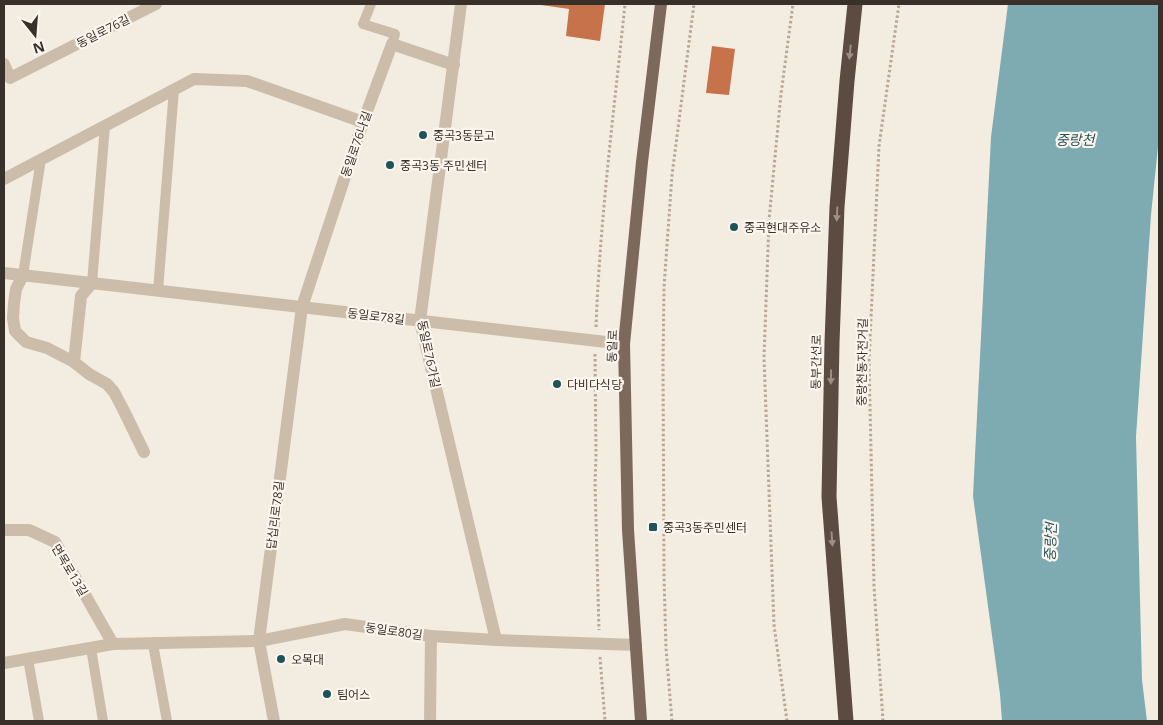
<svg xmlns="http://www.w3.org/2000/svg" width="1163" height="725" font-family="'Open Sans','Noto Sans KR',sans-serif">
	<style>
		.water { fill: #7eabb1 }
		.building { fill: #c6734b }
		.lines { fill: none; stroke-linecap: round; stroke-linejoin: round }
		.path { stroke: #b8a795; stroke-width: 3; stroke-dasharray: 2.5 2.5; stroke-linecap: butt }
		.lane { stroke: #ccbdab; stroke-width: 10 }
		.street { stroke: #ccbdab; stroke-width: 12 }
		.primary { stroke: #7c695c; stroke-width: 12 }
		.highway { stroke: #5b4b41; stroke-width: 15 }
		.oneway { fill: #9b8f86 }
		.poi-dot { fill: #1f535c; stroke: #fbf5ed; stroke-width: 2 }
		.labels { text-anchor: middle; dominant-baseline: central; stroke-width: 4.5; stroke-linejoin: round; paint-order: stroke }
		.street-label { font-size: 12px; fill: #3a302a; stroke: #fbf5ed }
		.poi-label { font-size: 12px; fill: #3a302a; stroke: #fbf5ed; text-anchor: start }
		.water-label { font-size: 14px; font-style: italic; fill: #1f535c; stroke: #fbf5ed }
	</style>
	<rect width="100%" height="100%" fill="#f3ece0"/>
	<!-- water -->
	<polygon class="water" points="1008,4 1159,4 1159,137 1151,215 1136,437 1142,680 1147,721 1002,721 1000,694 973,496 991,137"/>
	<!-- building -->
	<g class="building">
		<polygon points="541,4 605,4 600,41 566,36 569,9 541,5"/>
		<polygon points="712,46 735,49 729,95 706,93"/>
	</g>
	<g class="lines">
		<!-- path -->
		<g class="path">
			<path d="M596,327C600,219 614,111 625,4"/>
			<polyline points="595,354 596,456 595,483 599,630"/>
			<polyline points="600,657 605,721"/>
			<polyline points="672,721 666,649 664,576 663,362 664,287 672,175 694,4"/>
			<polyline points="787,721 774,625 764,358 769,220 781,94 793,4"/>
			<polyline points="883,721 874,586 869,361 879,146 899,4"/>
		</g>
		<!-- lane -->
		<g class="lane">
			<polyline points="371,4 363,24 395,34 392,44"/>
			<polyline points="23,275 41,159"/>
			<polyline points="92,283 105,126"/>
			<polyline points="158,291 174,89"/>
			<polyline points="153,644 167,721"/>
			<polyline points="91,648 103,721"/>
			<polyline points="28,659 39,721"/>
		</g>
		<!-- street -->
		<g class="street">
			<polyline points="461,4 420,321 496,640"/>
			<polyline points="4,64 10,78 156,4"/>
			<polyline points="4,179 194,79 247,81 363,122"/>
			<polyline points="4,273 624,344"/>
			<polyline points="23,275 16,289 14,303 13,318 15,331 26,342 47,348 74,362"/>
			<polyline points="92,283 81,296 74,362 89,374 107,384 114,392 123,409 144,452"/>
			<polyline points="4,530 29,530 55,542 113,644"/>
			<polyline points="4,663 113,644 259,641 345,624 431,636 496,640 636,645"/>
			<polyline points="274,721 259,641 302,307 363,122 392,44 454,65"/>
			<polyline points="430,721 431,636"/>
		</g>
		<!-- primary -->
		<polyline class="primary" points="641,721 628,530 624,344 642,162 661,4"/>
		<!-- highway -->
		<polyline class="highway" points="846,721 829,497 832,343 837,207 847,81 855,4"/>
	</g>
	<!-- one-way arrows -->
	<defs><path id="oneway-solid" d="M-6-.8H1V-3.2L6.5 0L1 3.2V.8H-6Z" transform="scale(1.25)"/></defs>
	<g class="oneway">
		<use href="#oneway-solid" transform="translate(850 52) rotate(96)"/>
		<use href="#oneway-solid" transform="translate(837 214) rotate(93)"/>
		<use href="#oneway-solid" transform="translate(831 377) rotate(91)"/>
		<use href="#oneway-solid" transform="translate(832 539) rotate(86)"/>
	</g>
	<!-- markers -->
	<g class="poi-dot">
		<circle cx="423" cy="135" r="5"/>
		<circle cx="390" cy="165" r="5"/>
		<circle cx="734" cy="227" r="5"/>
		<circle cx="557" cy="384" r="5"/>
		<rect x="648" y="522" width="10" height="10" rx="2.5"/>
		<circle cx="281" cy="659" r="5"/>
		<circle cx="327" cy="694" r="5"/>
	</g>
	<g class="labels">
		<!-- street labels -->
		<g class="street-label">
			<text transform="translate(103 31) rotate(-27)">동일로76길</text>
			<text transform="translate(356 144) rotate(-71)">동일로76나길</text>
			<text transform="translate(376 316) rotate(7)">동일로78길</text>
			<text transform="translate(612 346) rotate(-88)">동일로</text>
			<text transform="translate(429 354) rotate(78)">동일로76가길</text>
			<text transform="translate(816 362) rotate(-89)">동부간선로</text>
			<text transform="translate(862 362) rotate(-89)">중랑천동자전거길</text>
			<text transform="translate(275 515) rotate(-83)">답십리로78길</text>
			<text transform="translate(70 570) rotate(59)">면목로13길</text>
			<text transform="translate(394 631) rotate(8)">동일로80길</text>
		</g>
		<!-- poi labels -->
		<g class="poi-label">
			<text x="433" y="135">중곡3동문고</text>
			<text x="400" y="165">중곡3동 주민센터</text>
			<text x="744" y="227">중곡현대주유소</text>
			<text x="567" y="384">다비다식당</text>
			<text x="663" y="527">중곡3동주민센터</text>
			<text x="291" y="659">오목대</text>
			<text x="337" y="694">팀어스</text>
		</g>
		<!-- water labels -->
		<g class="water-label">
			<text x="1075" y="139">중랑천</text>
			<text transform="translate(1050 542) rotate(-88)">중랑천</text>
		</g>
	</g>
	<!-- border -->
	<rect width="1163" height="725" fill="none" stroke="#3a302a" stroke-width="10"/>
	<!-- north arrow -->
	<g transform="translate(35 35) rotate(163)" stroke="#fbf5ed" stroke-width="4" paint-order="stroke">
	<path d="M0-4L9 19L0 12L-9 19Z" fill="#3a302a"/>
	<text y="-8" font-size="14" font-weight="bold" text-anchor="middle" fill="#3a302a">N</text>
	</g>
</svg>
